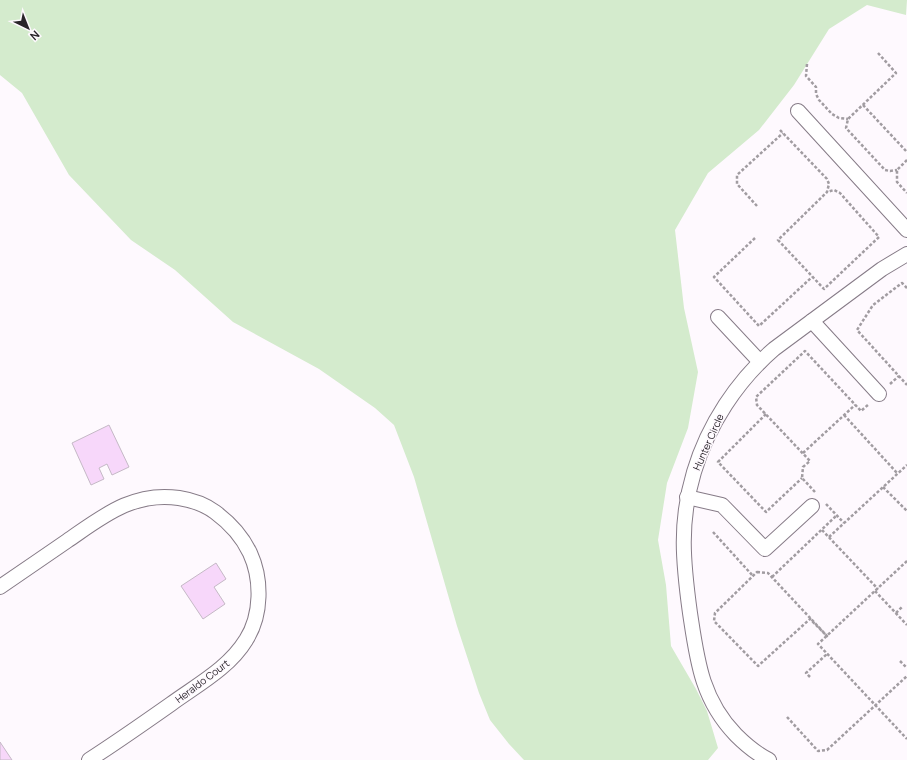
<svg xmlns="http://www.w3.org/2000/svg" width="907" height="760" font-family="Manrope,sans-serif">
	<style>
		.green { fill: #d4ebcd }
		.building { fill: #f7d7fa; stroke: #c5b9c6 }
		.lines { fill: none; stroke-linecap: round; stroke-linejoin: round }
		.minor-casing { stroke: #867b87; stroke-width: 16 }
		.path { stroke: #a19ca1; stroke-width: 2.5; stroke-dasharray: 3 2; stroke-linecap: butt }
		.minor { stroke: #fff; stroke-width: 14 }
		.labels { text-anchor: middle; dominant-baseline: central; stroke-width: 3; stroke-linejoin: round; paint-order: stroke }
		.street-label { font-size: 10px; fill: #282429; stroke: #fef9fe }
	</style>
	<rect width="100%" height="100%" fill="#fef9fe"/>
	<!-- green -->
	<polygon class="green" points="0,0 907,0 906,15 867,5 829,29 794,85 759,130 708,173 675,230 684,308 698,372 688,428 667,483 658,540 666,585 671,646 696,689 707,711 718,748 708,760 524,760 509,744 490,720 479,693 457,626 414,477 394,425 375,408 319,369 233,322 175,270 131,240 69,175 22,93 0,75"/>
	<!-- building -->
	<g class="building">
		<polygon points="109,425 129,467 112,475 107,464 99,468 104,479 91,485 72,443"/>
		<polygon points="216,563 226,579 214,587 225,604 203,619 181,586"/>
		<polygon points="0,742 12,760 0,760"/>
	</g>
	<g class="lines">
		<defs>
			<g id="minor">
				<polyline points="798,111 907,230"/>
				<polyline points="718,317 760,362"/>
				<polyline points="812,321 879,394"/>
				<polyline points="687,497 722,505 765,549 812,506"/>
				<path d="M0,587C22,572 45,556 67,541C102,517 133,491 179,498C192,500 204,504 215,512C230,523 242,536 250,553C262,579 262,615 246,640C229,668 197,685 171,704C144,723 117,742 89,760"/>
				<path d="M769,760C757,754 745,744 736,735C701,699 697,659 690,613C683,562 679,522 694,472C708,425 737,381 774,349L882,269L907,254"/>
			</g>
		</defs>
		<!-- minor casing -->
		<use href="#minor" class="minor-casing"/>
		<!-- path -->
		<g class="path">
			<polyline points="878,53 896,73 848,119 846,128 885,170 890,171 897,170"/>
			<polyline points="807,64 806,76 816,87 816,94 819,100 832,114 839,118 848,119"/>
			<polyline points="863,105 907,152"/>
			<polyline points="780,130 827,179 829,184 827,192 778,240 824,289 879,237 840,193 834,190 827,192"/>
			<polyline points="907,160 897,170 897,182 907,193"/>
			<polyline points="757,206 737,184 737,175 783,133"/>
			<polyline points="755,238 714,277 759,326 812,277"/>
			<polyline points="907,288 902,283 873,305 857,330 907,385"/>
			<polyline points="890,384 899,376"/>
			<polyline points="766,414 718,462 766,512 802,478"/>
			<polyline points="844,415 898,474"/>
			<polyline points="803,453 855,405"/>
			<polyline points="883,487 907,511"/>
			<polyline points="815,492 802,478 803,467 810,461 757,405 756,397 805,351 861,411 869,404"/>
			<polyline points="826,504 844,523"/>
			<polyline points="822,530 878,589"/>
			<polyline points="713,532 753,576"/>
			<polyline points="829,537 907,465"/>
			<polyline points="907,561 818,644 907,739"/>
			<polygon points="757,572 768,573 827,636 810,619 758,666 714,621 715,613"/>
			<polyline points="772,577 837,515"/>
			<polyline points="875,591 907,625"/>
			<polyline points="896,613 902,607"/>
			<polyline points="900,661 907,668"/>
			<polyline points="810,677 806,673 827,654"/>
			<polyline points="787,717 818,751 827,750 907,676"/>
		</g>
		<!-- minor -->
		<use href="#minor" class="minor"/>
	</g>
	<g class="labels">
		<!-- street labels -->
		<g class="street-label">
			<text transform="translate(708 442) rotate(-66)">Hunter Circle</text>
			<text transform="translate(202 681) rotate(-37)">Heraldo Court</text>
		</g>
	</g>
	<!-- north arrow -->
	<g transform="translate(28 28) rotate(137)" stroke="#fef9fe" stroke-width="3" paint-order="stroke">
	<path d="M0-3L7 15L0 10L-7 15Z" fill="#282429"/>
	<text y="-6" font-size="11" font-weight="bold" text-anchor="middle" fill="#282429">N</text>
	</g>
</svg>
